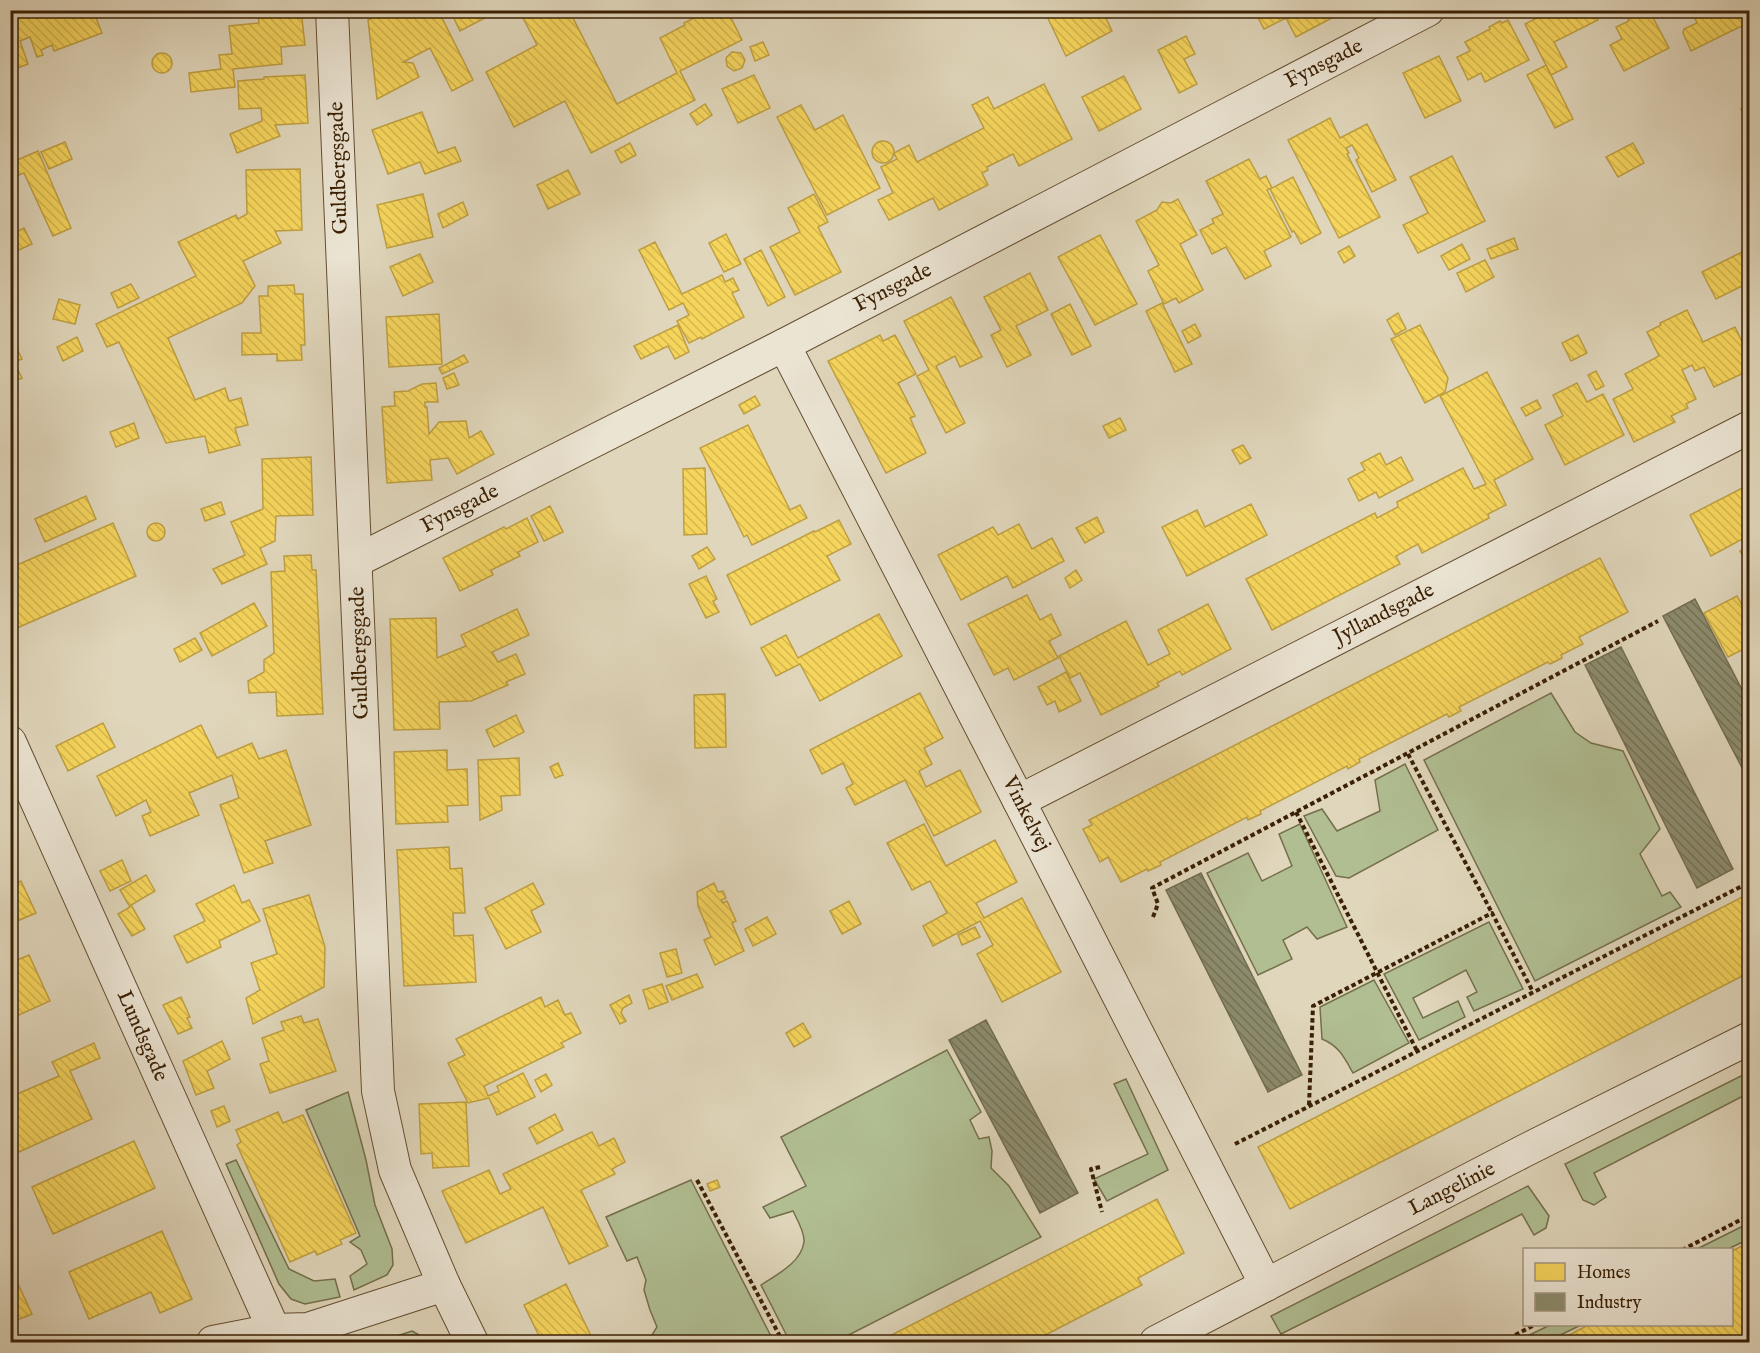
<svg xmlns="http://www.w3.org/2000/svg" width="1760" height="1353" font-family="'IM FELL English',serif">
	<style>
		.grass { fill: #b0be92; stroke: #756f4b; stroke-width: 1.5 }
		.homes { fill: url(#homes-back-hatch); stroke: #be9f42; stroke-width: 1.5 }
		.industry { fill: url(#industry-back-hatch); stroke: #736c4e; stroke-width: 1.5 }
		.lines { fill: none; stroke-linecap: round; stroke-linejoin: round }
		.street-casing { stroke: #644e32; stroke-width: 34 }
		.path { stroke: #3a2004; stroke-width: 4; stroke-dasharray: 4.5 3; stroke-linecap: butt }
		.street { stroke: #ebe4d3; stroke-width: 32 }
		.labels { text-anchor: middle; dominant-baseline: central; stroke-width: 6; stroke-linejoin: round; paint-order: stroke }
		.street-label { font-size: 21px; fill: #3a2004; stroke: #ebe4d3 }
	</style>
	<defs>
		<pattern id="homes-back-hatch" width="6" height="6" patternUnits="userSpaceOnUse" patternTransform="scale(1.5)"><rect width="6" height="6" fill="#f6d55c"/><path d="M-1 5l2 2M0 0l6 6M5-1l2 2" fill="none" stroke="#d4b74e"/></pattern>
		<pattern id="industry-back-hatch" width="6" height="6" patternUnits="userSpaceOnUse" patternTransform="scale(1.5)"><rect width="6" height="6" fill="#8c8c6e"/><path d="M-1 5l2 2M0 0l6 6M5-1l2 2" fill="none" stroke="#737258"/></pattern>
	</defs>
	<rect width="100%" height="100%" fill="#e0d6bb"/>
	<filter id="stains"><feTurbulence type="fractalNoise" baseFrequency=".00333" numOctaves="4"/><feColorMatrix values="0 0 0 0 .2 0 0 0 0 .09 0 0 0 0 .02 0 0 0 .5 -.17"/></filter>
	<radialGradient id="worn" r=".72"><stop offset=".6" stop-color="#630" stop-opacity="0"/><stop offset="1" stop-color="#630" stop-opacity=".3"/></radialGradient>
	<!-- grass -->
	<g class="grass">
		<polygon points="1551,693 1575,732 1591,743 1623,751 1660,829 1640,854 1662,896 1670,892 1681,907 1535,981 1424,760"/>
		<polygon points="1405,764 1438,830 1349,878 1336,876 1304,816 1322,809 1337,831 1380,811 1375,780"/>
		<polygon points="1300,824 1347,927 1317,939 1307,927 1283,940 1292,959 1258,975 1207,873 1248,853 1262,881 1292,866 1279,834"/>
		<polygon points="1489,922 1523,989 1474,1011 1467,997 1477,992 1466,970 1413,998 1423,1018 1458,1001 1465,1017 1419,1040 1384,974"/>
		<path d="M1374,980L1409,1043L1353,1073C1344,1057 1339,1046 1322,1039L1320,1007Z"/>
		<path d="M947,1050L981,1112L970,1120L979,1139L989,1137L992,1151L991,1168L1009,1186L1041,1237L835,1342H790L761,1285C776,1275 801,1263 804,1242C805,1233 797,1219 793,1211L770,1218L763,1207L806,1186L781,1137Z"/>
		<polygon points="1749,1072 1749,1093 1594,1173 1606,1197 1594,1205 1583,1200 1565,1164"/>
		<polygon points="1126,1079 1168,1170 1107,1201 1094,1179 1148,1154 1114,1084"/>
		<polygon points="348,1092 366,1160 375,1205 392,1249 393,1265 387,1275 354,1290 350,1276 367,1264 361,1250 350,1242 360,1236 306,1110"/>
		<polygon points="236,1160 289,1269 314,1281 335,1279 340,1297 305,1304 291,1299 279,1284 226,1164"/>
		<polygon points="691,1180 774,1342 656,1342 652,1335 657,1327 650,1310 644,1290 646,1280 637,1257 627,1261 606,1217"/>
		<polygon points="1528,1186 1549,1216 1546,1228 1534,1235 1522,1214 1281,1334 1271,1316"/>
		<polygon points="1749,1223 1749,1239 1728,1249 1697,1249"/>
		<polygon points="1550,1325 1581,1325 1546,1342 1515,1342"/>
		<polygon points="412,1331 423,1337 427,1342 378,1342"/>
	</g>
	<!-- homes -->
	<g class="homes">
		<polygon points="10,10 93,10 102,33 54,51 52,45 41,50 43,55 37,57 30,37 20,41 28,64 10,71"/>
		<polygon points="113,10 130,10 116,16"/>
		<polygon points="257,10 301,10 305,45 281,47 282,64 233,69 235,87 191,92 189,73 221,69 219,55 232,54 229,26 259,23"/>
		<polygon points="388,10 422,10 423,14 430,10 438,10 473,80 452,91 430,48 403,62 413,63 419,77 377,99 368,20"/>
		<polygon points="450,10 500,10 460,31"/>
		<polygon points="519,10 583,10 572,16 617,104 677,73 660,38 685,25 684,23 709,10 727,10 742,40 680,71 695,100 591,153 565,101 514,127 486,72 537,45"/>
		<polygon points="801,10 816,10 803,16"/>
		<polygon points="1044,10 1102,10 1112,31 1066,56"/>
		<polygon points="1254,10 1345,10 1345,11 1296,37 1286,18 1264,29"/>
		<polygon points="1533,10 1593,10 1598,20 1554,42 1567,67 1551,75 1525,24 1537,18"/>
		<polygon points="1607,10 1653,10 1650,12 1669,48 1624,71 1610,45 1622,39 1616,27 1629,21 1624,11 1610,18"/>
		<polygon points="1691,10 1742,10 1748,23 1691,51 1683,33 1684,29 1697,23"/>
		<polygon points="1508,20 1529,60 1485,82 1481,73 1468,80 1457,57 1470,51 1465,42 1490,29 1489,27 1500,21 1502,23"/>
		<polygon points="1186,36 1195,54 1184,59 1197,84 1179,93 1158,50"/>
		<polygon points="763,42 769,55 755,61 750,47"/>
		<polygon points="732,52 741,53 745,60 742,68 734,71 727,66 726,58"/>
		<circle cx="162" cy="63" r="10"/>
		<polygon points="1439,56 1461,101 1425,118 1403,73"/>
		<polygon points="1546,65 1573,119 1555,128 1527,75"/>
		<polygon points="305,75 308,123 275,125 280,136 237,153 230,134 262,121 261,108 239,109 238,81 264,79 264,77"/>
		<polygon points="754,75 770,108 738,123 722,89"/>
		<polygon points="1124,76 1141,109 1099,131 1082,97"/>
		<polygon points="1044,84 1072,139 1019,166 1013,154 987,167 988,170 982,173 988,185 939,210 933,198 889,220 878,200 893,193 881,167 897,159 894,153 909,145 917,162 984,128 972,105 988,97 994,109"/>
		<polygon points="705,104 712,115 697,125 690,114"/>
		<polygon points="801,105 815,130 843,115 880,188 827,215 777,117"/>
		<polygon points="1750,105 1750,115 1745,117 1741,109"/>
		<polygon points="422,112 438,153 455,147 461,161 425,174 420,162 388,174 372,130"/>
		<polygon points="1330,118 1340,138 1367,124 1396,180 1372,192 1356,160 1359,158 1352,145 1346,148 1349,153 1347,154 1380,217 1339,238 1288,140"/>
		<circle cx="883" cy="152" r="11"/>
		<polygon points="65,142 72,159 49,169 41,152"/>
		<polygon points="630,143 636,155 621,163 615,151"/>
		<polygon points="1633,143 1644,163 1618,177 1606,157"/>
		<polygon points="38,151 71,228 53,236 24,173 11,178 10,176 10,163"/>
		<polygon points="1452,156 1485,221 1418,253 1403,225 1428,213 1410,177"/>
		<polygon points="1249,159 1260,179 1266,176 1272,188 1267,190 1291,237 1264,251 1271,266 1245,279 1226,247 1212,254 1200,230 1214,223 1212,219 1223,214 1206,181"/>
		<polygon points="300,169 302,230 275,231 281,243 243,261 255,286 242,303 168,338 195,400 225,388 229,401 241,398 248,425 235,428 240,445 209,453 205,436 166,443 119,342 107,347 96,324 196,276 178,242 236,215 238,219 247,214 246,170"/>
		<polygon points="568,170 580,194 548,209 537,185"/>
		<polygon points="1293,177 1321,233 1301,244 1294,231 1292,232 1270,189"/>
		<polygon points="423,194 433,237 387,248 377,205"/>
		<polygon points="814,194 828,222 818,227 841,272 795,295 770,247 800,232 788,208"/>
		<polygon points="1178,199 1197,235 1180,244 1203,290 1179,303 1176,298 1164,304 1148,271 1159,265 1136,221 1157,210 1162,202 1171,203"/>
		<polygon points="463,202 468,215 443,228 438,214"/>
		<polygon points="24,228 32,244 19,250 12,234"/>
		<polygon points="726,234 741,264 724,272 709,243"/>
		<polygon points="1100,235 1137,304 1095,325 1058,257"/>
		<polygon points="10,236 17,249 10,252"/>
		<polygon points="1514,238 1518,249 1491,259 1487,249"/>
		<polygon points="655,242 682,294 722,275 725,282 733,278 739,290 732,293 744,317 702,339 701,337 689,343 677,321 689,315 683,303 669,310 639,250"/>
		<polygon points="1462,244 1470,259 1449,270 1441,256"/>
		<polygon points="1349,246 1355,256 1344,263 1338,252"/>
		<polygon points="1750,248 1750,282 1716,299 1702,272"/>
		<polygon points="761,250 785,297 768,306 744,259"/>
		<polygon points="420,254 433,282 403,296 390,267"/>
		<polygon points="1485,260 1494,277 1466,292 1457,273"/>
		<polygon points="1030,273 1048,310 1016,326 1031,355 1007,367 991,335 1001,330 984,297"/>
		<polygon points="131,284 139,298 118,308 111,293"/>
		<polygon points="294,285 295,294 303,294 305,345 301,345 302,360 277,361 277,354 242,355 242,333 261,333 259,296 268,296 268,286"/>
		<polygon points="951,297 982,357 960,367 955,356 936,366 965,423 946,433 917,376 929,370 904,321"/>
		<polygon points="59,299 80,305 75,324 53,319"/>
		<polygon points="1162,303 1192,364 1175,372 1146,311"/>
		<polygon points="1070,304 1091,346 1072,355 1051,314"/>
		<polygon points="1687,310 1703,342 1735,327 1750,358 1750,370 1714,387 1704,367 1695,371 1692,365 1682,370 1696,399 1686,404 1688,408 1671,416 1675,422 1634,442 1613,399 1633,389 1625,374 1659,356 1647,332 1661,325 1660,323"/>
		<polygon points="1398,313 1406,329 1395,335 1387,320"/>
		<polygon points="439,314 442,364 389,367 386,317"/>
		<polygon points="1195,324 1201,336 1188,343 1182,331"/>
		<polygon points="678,325 689,352 675,359 668,346 641,359 634,346"/>
		<polygon points="1420,325 1448,378 1445,392 1425,403 1391,339"/>
		<polygon points="880,335 883,341 895,335 916,374 898,383 915,416 910,418 926,453 886,473 828,361"/>
		<polygon points="1578,335 1587,353 1571,361 1562,343"/>
		<polygon points="11,336 22,359 14,362 22,378 10,383"/>
		<polygon points="77,337 83,351 63,361 57,347"/>
		<polygon points="464,355 468,362 442,374 439,368"/>
		<polygon points="1596,371 1604,386 1596,390 1588,375"/>
		<polygon points="1487,372 1533,459 1494,480 1506,505 1488,514 1489,518 1422,553 1418,544 1396,556 1400,564 1272,630 1246,579 1375,513 1377,518 1398,507 1397,502 1463,468 1474,489 1486,484 1440,396"/>
		<polygon points="454,373 459,385 447,389 443,378"/>
		<polygon points="436,383 438,402 425,402 425,407 427,407 429,434 439,422 466,421 469,438 481,431 494,454 457,474 448,458 430,460 432,480 387,483 382,407 395,406 394,392 408,391 422,384"/>
		<polygon points="1577,383 1587,402 1603,394 1624,435 1565,465 1545,425 1563,416 1553,395"/>
		<polygon points="755,396 760,405 744,414 739,405"/>
		<polygon points="1537,400 1541,408 1526,416 1521,408"/>
		<polygon points="1120,418 1126,430 1109,438 1103,426"/>
		<polygon points="134,423 139,438 116,447 110,432"/>
		<polygon points="748,425 790,510 800,505 807,518 752,545 747,535 744,537 700,448"/>
		<polygon points="1243,445 1251,458 1240,464 1232,450"/>
		<polygon points="1380,453 1386,465 1401,457 1413,480 1379,498 1376,492 1359,501 1348,479 1365,470 1361,463"/>
		<polygon points="311,457 313,515 276,516 275,541 260,548 267,564 222,584 213,569 245,555 231,522 263,509 262,459"/>
		<polygon points="705,468 707,534 684,535 683,469"/>
		<polygon points="1750,484 1750,521 1748,522 1750,525 1750,568 1740,551 1748,547 1744,538 1711,556 1690,515"/>
		<polygon points="86,496 96,519 45,542 35,519"/>
		<polygon points="221,502 225,514 205,521 201,509"/>
		<polygon points="1251,504 1267,535 1187,576 1162,527 1197,510 1205,527"/>
		<polygon points="550,506 563,532 544,541 531,516"/>
		<polygon points="1097,517 1104,532 1085,543 1076,528"/>
		<polygon points="527,518 538,542 518,552 520,556 491,570 493,575 460,591 443,558 504,527 506,529"/>
		<polygon points="839,520 851,544 827,556 840,580 751,625 727,575 814,531 815,532"/>
		<circle cx="156" cy="532" r="9"/>
		<polygon points="113,523 136,576 10,631 10,568"/>
		<polygon points="1019,524 1032,549 1052,538 1064,561 1013,588 1007,576 961,600 938,555 993,527 998,535"/>
		<polygon points="707,547 715,559 699,569 692,556"/>
		<polygon points="311,555 312,570 316,570 323,714 277,716 276,692 249,693 248,681 264,672 264,660 274,653 271,572 285,571 284,556"/>
		<polygon points="1600,558 1628,612 1579,637 1583,644 1561,655 1562,658 1550,664 1548,662 1459,707 1461,711 1449,717 1447,714 1359,759 1360,762 1348,769 1347,766 1260,811 1261,814 1248,820 1247,817 1160,862 1161,865 1148,871 1147,869 1121,882 1108,857 1100,862 1083,829 1092,825 1089,820"/>
		<polygon points="1076,570 1082,580 1070,588 1065,578"/>
		<polygon points="706,576 717,599 713,601 719,612 706,618 689,584"/>
		<polygon points="1027,595 1040,620 1051,614 1061,635 1049,641 1058,658 1014,680 1008,668 994,675 968,624"/>
		<polygon points="1737,596 1750,620 1750,646 1728,657 1704,613"/>
		<polygon points="254,603 267,626 212,656 200,633"/>
		<polygon points="1208,604 1231,649 1182,675 1180,671 1157,683 1159,686 1101,715 1080,673 1070,678 1059,656 1126,621 1148,665 1170,654 1158,630"/>
		<polygon points="517,609 529,635 492,652 498,662 516,654 525,674 506,682 508,685 471,701 439,702 440,729 394,730 390,619 436,618 437,658 466,646 461,635"/>
		<polygon points="879,614 902,656 820,701 800,664 776,676 761,648 786,635 798,658"/>
		<polygon points="195,638 202,650 180,662 174,649"/>
		<polygon points="1066,672 1081,701 1059,712 1055,701 1047,705 1038,687"/>
		<polygon points="920,693 943,738 924,748 932,764 919,771 926,787 960,770 981,812 934,836 905,780 855,805 846,788 853,784 843,763 822,774 810,750"/>
		<polygon points="725,694 726,747 695,748 694,695"/>
		<polygon points="516,715 524,732 494,747 486,730"/>
		<polygon points="103,723 115,747 68,771 56,746"/>
		<polygon points="201,725 217,758 252,743 259,759 286,750 311,825 265,841 273,863 244,873 220,805 239,798 232,775 189,793 199,815 150,836 142,816 151,812 146,800 116,816 97,776"/>
		<polygon points="447,750 447,770 467,769 468,805 447,806 448,822 396,824 394,752"/>
		<polygon points="519,758 520,795 501,796 502,810 480,820 478,760"/>
		<polygon points="558,763 563,775 555,778 550,767"/>
		<polygon points="924,824 946,866 995,840 1017,882 976,903 984,918 1022,898 1061,972 1002,1002 977,954 993,945 980,921 933,946 923,926 947,913 930,881 912,890 887,843"/>
		<polygon points="449,847 450,869 462,868 465,913 453,913 454,936 473,935 476,982 404,986 397,850"/>
		<polygon points="122,860 131,881 110,891 100,871"/>
		<polygon points="146,875 155,891 131,905 145,929 132,936 118,914 130,907 120,890"/>
		<polygon points="21,881 36,913 10,924 10,886"/>
		<polygon points="533,883 544,904 531,911 541,932 506,949 485,908"/>
		<polygon points="714,883 718,892 723,891 726,898 721,900 723,903 727,901 736,921 732,923 744,951 715,965 704,940 711,937 698,906 697,892"/>
		<polygon points="234,885 242,903 249,900 260,921 219,941 221,947 187,963 174,936 205,921 196,904"/>
		<polygon points="1750,893 1750,972 1290,1209 1258,1147"/>
		<polygon points="309,895 325,947 324,987 253,1024 246,998 260,990 251,963 277,954 263,909"/>
		<polygon points="849,901 861,924 842,934 830,911"/>
		<polygon points="767,917 776,934 753,946 745,929"/>
		<polygon points="975,927 980,937 962,945 958,935"/>
		<polygon points="676,949 682,973 667,977 660,953"/>
		<polygon points="29,955 50,1001 10,1019 10,963"/>
		<polygon points="697,974 703,987 672,1000 666,986"/>
		<polygon points="662,984 668,1002 649,1009 643,990"/>
		<polygon points="629,995 632,1003 623,1008 621,1013 626,1021 620,1024 610,1005"/>
		<polygon points="181,997 190,1017 187,1018 192,1028 178,1034 163,1005"/>
		<polygon points="541,997 545,1007 558,1000 565,1015 571,1013 581,1033 561,1043 564,1047 484,1086 488,1096 499,1091 497,1086 523,1073 535,1097 497,1115 489,1098 468,1103 448,1063 465,1055 456,1039"/>
		<polygon points="301,1016 304,1023 318,1019 336,1071 270,1093 260,1064 269,1061 262,1038 284,1030 281,1022"/>
		<polygon points="803,1023 811,1037 794,1047 786,1033"/>
		<polygon points="222,1041 230,1059 207,1071 214,1088 196,1095 183,1061"/>
		<polygon points="94,1043 100,1058 70,1071 92,1119 19,1152 10,1134 10,1097 59,1076 52,1062"/>
		<polygon points="546,1074 552,1085 541,1092 535,1080"/>
		<polygon points="466,1102 469,1166 433,1168 432,1153 421,1154 419,1104"/>
		<polygon points="224,1106 230,1121 217,1127 211,1111"/>
		<polygon points="278,1112 283,1123 303,1115 356,1233 340,1240 342,1244 317,1255 315,1251 290,1262 237,1145 241,1142 236,1130"/>
		<polygon points="555,1114 563,1130 537,1144 529,1128"/>
		<polygon points="592,1132 599,1146 614,1138 625,1162 612,1169 615,1174 581,1190 608,1246 569,1264 543,1207 466,1243 442,1191 489,1170 500,1194 511,1189 503,1174"/>
		<polygon points="134,1141 155,1188 53,1234 32,1187"/>
		<polygon points="717,1180 720,1187 710,1191 707,1184"/>
		<polygon points="1157,1199 1184,1253 1138,1278 1142,1285 1032,1342 878,1342"/>
		<polygon points="162,1231 192,1299 160,1313 151,1292 89,1319 69,1272"/>
		<polygon points="1750,1242 1750,1340 1744,1342 1556,1342 1590,1324 1732,1324 1732,1251"/>
		<polygon points="10,1267 32,1314 10,1323"/>
		<polygon points="566,1284 594,1342 542,1342 524,1305"/>
	</g>
	<!-- industry -->
	<g class="industry">
		<polygon points="1695,599 1750,705 1750,783 1663,616"/>
		<polygon points="1621,647 1733,869 1697,888 1585,665"/>
		<polygon points="1201,873 1302,1075 1268,1092 1166,890"/>
		<polygon points="986,1020 1078,1193 1040,1213 949,1040"/>
	</g>
	<g class="lines">
		<defs>
			<g id="street">
				<polyline points="332,10 378,1091 395,1170 444,1285 472,1342"/>
				<polyline points="784,345 1019,801 1266,1285"/>
				<polyline points="356,561 784,345 1428,10"/>
				<polyline points="10,742 274,1330"/>
				<polyline points="1019,801 1750,427"/>
				<polyline points="213,1342 274,1330 308,1329 444,1285"/>
				<polyline points="1156,1342 1524,1151 1750,1038"/>
			</g>
		</defs>
		<!-- street casing -->
		<use href="#street" class="street-casing"/>
		<!-- path -->
		<g class="path">
			<polyline points="1408,754 1492,913"/>
			<polyline points="1296,812 1417,1051"/>
			<polyline points="1153,917 1158,904 1152,888 1658,621"/>
			<polyline points="1309,1105 1313,1006 1492,913 1533,992"/>
			<polyline points="1235,1144 1750,882"/>
			<polyline points="1100,1167 1091,1169 1102,1212"/>
			<polyline points="697,1180 783,1342"/>
			<polyline points="1682,1250 1750,1215"/>
			<polyline points="1502,1342 1536,1324"/>
		</g>
		<!-- street -->
		<use href="#street" class="street"/>
	</g>
	<g class="labels">
		<!-- street labels -->
		<g class="street-label">
			<text transform="translate(1324 64) rotate(-27)">Fynsgade</text>
			<text transform="translate(339 168) rotate(-92)">Guldbergsgade</text>
			<text transform="translate(893 288) rotate(-27)">Fynsgade</text>
			<text transform="translate(460 509) rotate(-27)">Fynsgade</text>
			<text transform="translate(1384 614) rotate(-27)">Jyllandsgade</text>
			<text transform="translate(360 653) rotate(-92)">Guldbergsgade</text>
			<text transform="translate(1026 814) rotate(63)">Vinkelvej</text>
			<text transform="translate(142 1036) rotate(66)">Lundsgade</text>
			<text transform="translate(1452 1189) rotate(-27)">Langelinie</text>
		</g>
	</g>
	<!-- margin -->
	<rect width="1760" height="1353" fill="none" stroke="#e0d6bb" stroke-width="36"/>
	<rect x="12" y="12" width="1736" height="1329" fill="none" stroke="#3a2004" stroke-width="3"/>
	<rect x="18" y="18" width="1724" height="1317" fill="none" stroke="#3a2004" stroke-width="1.5"/>
	<!-- legend -->
	<rect x="1523" y="1248" width="210" height="78" fill="#ebe4d3" stroke="#a49680" stroke-width="1.5"/>
	<rect x="1535" y="1263" width="30" height="18" fill="#f6d55c" stroke="#a49680" stroke-width="1.5"/>
	<text x="1577" y="1278" font-size="18" fill="#3a2004">Homes</text>
	<rect x="1535" y="1293" width="30" height="18" fill="#8c8c6e" stroke="#a49680" stroke-width="1.5"/>
	<text x="1577" y="1308" font-size="18" fill="#3a2004">Industry</text>
	<rect width="100%" height="100%" filter="url(#stains)"/>
	<rect width="100%" height="100%" fill="url(#worn)"/>
</svg>
